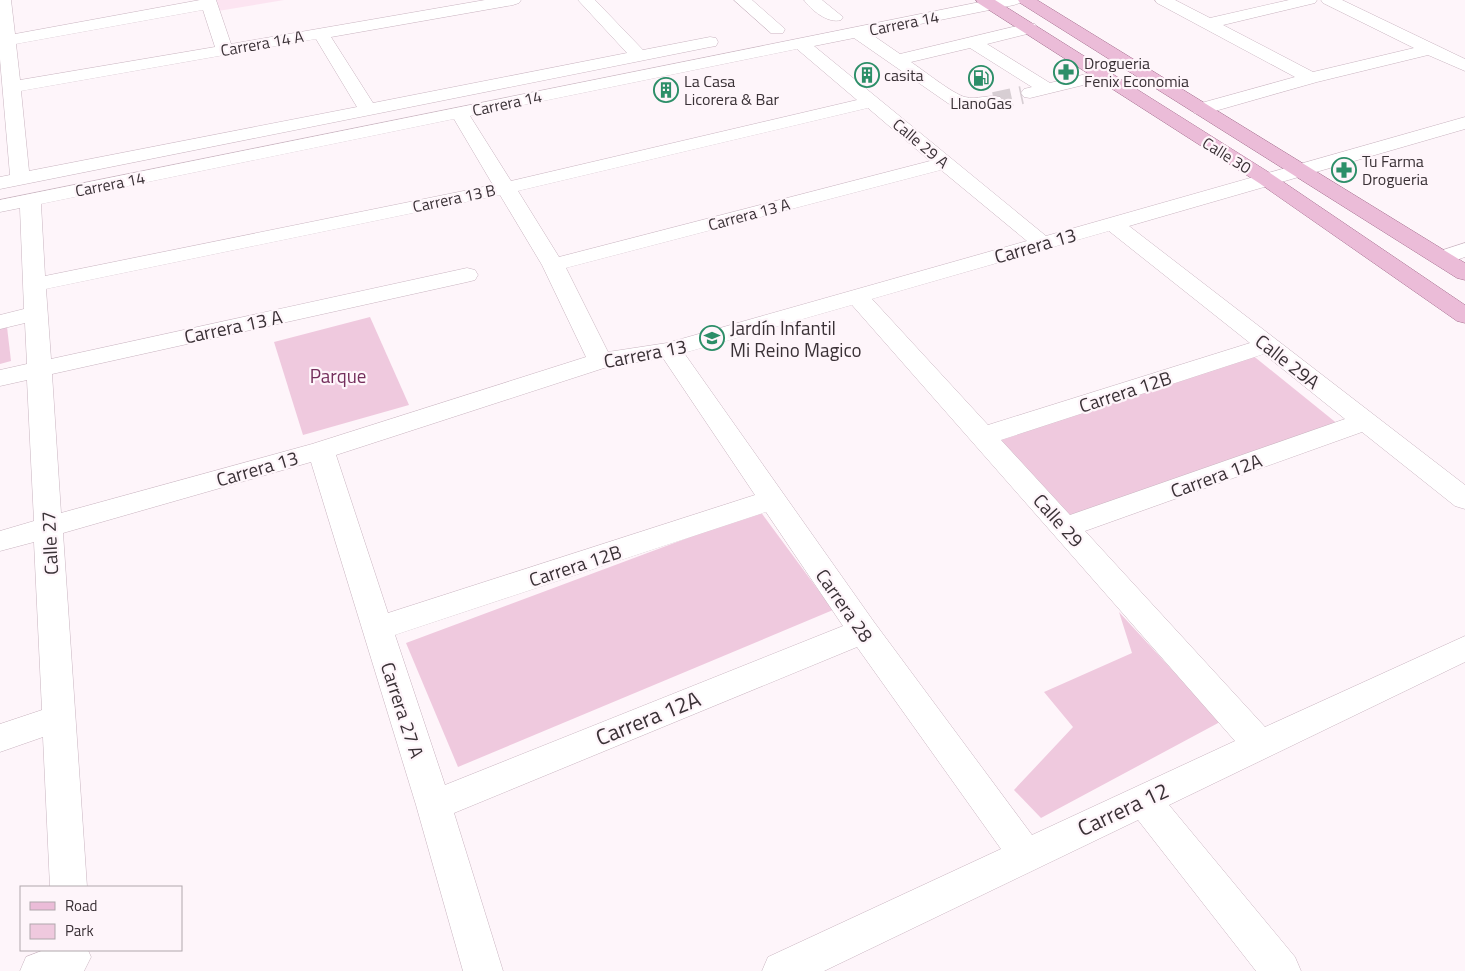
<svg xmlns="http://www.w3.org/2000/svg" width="1465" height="971" font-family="'Titillium Web',sans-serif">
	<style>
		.built { fill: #fce4f1 }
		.green { fill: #efc9de }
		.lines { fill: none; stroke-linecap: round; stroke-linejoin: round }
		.minor-tunnel { stroke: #d7ced3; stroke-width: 18; stroke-dasharray: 18 9; stroke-linecap: butt }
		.minor-casing { stroke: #c9b4c0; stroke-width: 1 }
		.major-casing { stroke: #a46e8e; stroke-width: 1 }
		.minor { fill: #fff; fill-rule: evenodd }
		.major { fill: #ebbcd8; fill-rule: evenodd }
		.labels { text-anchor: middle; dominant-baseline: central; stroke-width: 4.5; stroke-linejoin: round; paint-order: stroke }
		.far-street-label { font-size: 16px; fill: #3a3136; stroke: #fef5fa }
		.far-poi-label { font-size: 16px; fill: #3a3136; stroke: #fef5fa; text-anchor: start }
		.street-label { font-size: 19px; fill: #3a3136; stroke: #fef5fa }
		.poi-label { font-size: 19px; fill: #3a3136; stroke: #fef5fa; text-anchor: start }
		.park-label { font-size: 19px; fill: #742e5c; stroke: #fef5fa }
		.near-street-label { font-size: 22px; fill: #3a3136; stroke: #fef5fa }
	</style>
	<rect width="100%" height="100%" fill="#fef5fa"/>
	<!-- built -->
	<polygon class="built" points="214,0 284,0 218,11"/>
	<!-- green -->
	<g class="green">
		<polygon points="370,317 409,405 303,435 274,342"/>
		<polygon points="7,327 11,361 0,364 0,329"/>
		<polygon points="1251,354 1339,425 1068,520 992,439"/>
		<polygon points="760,511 833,610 458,767 406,643"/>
		<polygon points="1119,612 1220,722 1041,818 1014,790 1073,727 1044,692 1132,653"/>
	</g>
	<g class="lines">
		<!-- minor-tunnel -->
		<polyline class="minor-tunnel" points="994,101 1022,95"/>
		<defs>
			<g id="minor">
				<path d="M0,0H11L15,34L200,0H216L231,44L485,0H521L519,3L513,5L331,37L373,103L627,53L578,0H595L643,50L710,37L716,38L718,42L716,46L710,47L0,189V177L10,175L0,59ZM203,10L215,47L20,80L16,44ZM316,39L357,107L29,171L21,91Z"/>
				<polygon points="734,0 752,0 785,29 783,33 771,33"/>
				<path d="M804,0H822L843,17L841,20C828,24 811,10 804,0Z"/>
				<path d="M990,0H1022L1020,3L1014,5L871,34L900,54L1029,23L1035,24L1037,28L1035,32L987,44L1050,83L1102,70L1108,71L1111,75L1108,79L1030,98L1024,97L1021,93L1024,89L1032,87L970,48L911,62C923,70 953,94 965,97C977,100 989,94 1000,97L1003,101L1000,105L977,110L952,106L854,38L814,46L1046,236L1465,117V129L1129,226L1465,485V509L1455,506L1362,432L1085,531L1265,727L1465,636V662L1169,805L1295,957L1301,971H1256L1138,820L824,971H762L768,957L1001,849L857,647L454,813L503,971H463L416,805L311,462L63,533L87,887H50L43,737L0,752V724L42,710L34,542L0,551V531L34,521L27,380L0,386V370L27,364L25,323L0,329V315L24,309L20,208L0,212V200ZM797,49L857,100L511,181L470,116ZM868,108L930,161L559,257L518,191ZM454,119L493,185L45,276L41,204ZM941,170L1027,241L667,343L608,352L566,268ZM500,195L542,265L586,357L312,444L61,513L52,374L467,282L475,280L478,275L475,270L467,268L51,359L46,289ZM1109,231L1250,343L988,425L872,299ZM852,305L1235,741L1032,835L874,622L684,353ZM1264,354L1345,419L1070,515L1001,440ZM663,358L755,495L388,613L336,455L604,368ZM766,512L843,626L445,785L395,635Z"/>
				<polygon points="1155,0 1175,0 1210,18 1289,0 1317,0 1315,3 1223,25 1313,72 1414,48 1323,3 1321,0 1342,0 1465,59 1465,71 1428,55 1317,82 1201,115 1194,113 1192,109 1194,105 1295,77 1157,3"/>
				<polygon points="1465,243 1465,257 1442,265 1434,263 1431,258 1434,253"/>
				<polygon points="44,950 88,950 91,957 84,971 20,971 26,957"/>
			</g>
			<g id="major">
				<polygon points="976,0 995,0 1273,175 1465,305 1465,323 1457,321 1259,183 978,3"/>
				<polygon points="1018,0 1037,0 1465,263 1465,280 1457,278 1020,3"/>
			</g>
		</defs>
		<!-- minor casing -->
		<use href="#minor" class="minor-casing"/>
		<!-- major casing -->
		<use href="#major" class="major-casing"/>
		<!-- minor -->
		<use href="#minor" class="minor"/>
		<!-- major -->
		<use href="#major" class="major"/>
	</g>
	<!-- icons -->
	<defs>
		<symbol id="pharmacy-ring" viewBox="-11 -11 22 22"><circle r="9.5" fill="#fef5fa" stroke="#2c8e68" stroke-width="1.5"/><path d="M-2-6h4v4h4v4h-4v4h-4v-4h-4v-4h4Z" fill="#2c8e68"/></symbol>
		<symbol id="building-ring" viewBox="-11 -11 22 22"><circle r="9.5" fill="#fef5fa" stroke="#2c8e68" stroke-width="1.5"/><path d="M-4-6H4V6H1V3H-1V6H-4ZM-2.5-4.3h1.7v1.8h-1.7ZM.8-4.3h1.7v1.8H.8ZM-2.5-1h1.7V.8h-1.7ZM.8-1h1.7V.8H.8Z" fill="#2c8e68"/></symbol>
		<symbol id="fuel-ring" viewBox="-11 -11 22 22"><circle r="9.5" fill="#fef5fa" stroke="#2c8e68" stroke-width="1.5"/><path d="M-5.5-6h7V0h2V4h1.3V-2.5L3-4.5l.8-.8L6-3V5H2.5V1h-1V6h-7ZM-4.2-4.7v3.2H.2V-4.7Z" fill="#2c8e68"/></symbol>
		<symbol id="school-ring" viewBox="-11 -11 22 22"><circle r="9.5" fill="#fef5fa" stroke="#2c8e68" stroke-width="1.5"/><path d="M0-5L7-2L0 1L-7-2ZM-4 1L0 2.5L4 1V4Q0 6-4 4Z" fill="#2c8e68"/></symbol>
	</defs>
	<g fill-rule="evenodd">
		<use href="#pharmacy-ring" x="1052" y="58" width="28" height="28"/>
		<use href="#building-ring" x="853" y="61" width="28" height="28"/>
		<use href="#fuel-ring" x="967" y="64" width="28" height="28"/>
		<use href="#building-ring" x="652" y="76" width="28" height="28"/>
		<use href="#pharmacy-ring" x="1330" y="156" width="28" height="28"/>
		<use href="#school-ring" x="698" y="324" width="28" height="28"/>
	</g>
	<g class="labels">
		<!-- far-street labels -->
		<g class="far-street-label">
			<text transform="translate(904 23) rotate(-11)">Carrera 14</text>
			<text transform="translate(262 43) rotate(-10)">Carrera 14 A</text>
			<text transform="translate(507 103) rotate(-12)">Carrera 14</text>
			<text transform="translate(921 143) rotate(40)">Calle 29 A</text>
			<text transform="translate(1227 155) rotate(32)">Calle 30</text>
			<text transform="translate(110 184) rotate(-11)">Carrera 14</text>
			<text transform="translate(454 198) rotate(-12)">Carrera 13 B</text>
			<text transform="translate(749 214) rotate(-15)">Carrera 13 A</text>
		</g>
		<!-- far-poi labels -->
		<g class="far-poi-label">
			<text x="1084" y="63">Drogueria<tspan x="1084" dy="18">Fenix Economia</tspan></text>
			<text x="884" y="75">casita</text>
			<text x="684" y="81">La Casa<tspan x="684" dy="18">Licorera &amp; Bar</tspan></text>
			<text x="981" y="103" text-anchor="middle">LlanoGas</text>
			<text x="1362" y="161">Tu Farma<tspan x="1362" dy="18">Drogueria</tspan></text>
		</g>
		<!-- street labels -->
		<g class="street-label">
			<text transform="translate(1035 245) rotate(-16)">Carrera 13</text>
			<text transform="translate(233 326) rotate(-12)">Carrera 13 A</text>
			<text transform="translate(645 353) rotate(-11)">Carrera 13</text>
			<text transform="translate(1288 361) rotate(38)">Calle 29A</text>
			<text transform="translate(1125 391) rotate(-18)">Carrera 12B</text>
			<text transform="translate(257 468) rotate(-16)">Carrera 13</text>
			<text transform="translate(1216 475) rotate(-20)">Carrera 12A</text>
			<text transform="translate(1059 520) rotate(48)">Calle 29</text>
			<text transform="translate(49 543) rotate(-93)">Calle 27</text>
			<text transform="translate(575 565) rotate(-18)">Carrera 12B</text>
			<text transform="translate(845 605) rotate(55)">Carrera 28</text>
			<text transform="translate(403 710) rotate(72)">Carrera 27 A</text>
		</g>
		<!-- poi labels -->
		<g class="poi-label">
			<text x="730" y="327">Jardín Infantil<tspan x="730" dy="22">Mi Reino Magico</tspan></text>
		</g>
		<!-- park labels -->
		<g class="park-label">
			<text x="338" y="375">Parque</text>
		</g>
		<!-- near-street labels -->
		<g class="near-street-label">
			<text transform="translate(648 718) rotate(-22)">Carrera 12A</text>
			<text transform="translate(1123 809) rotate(-25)">Carrera 12</text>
		</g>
	</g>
	<!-- legend -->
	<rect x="20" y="886" width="162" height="65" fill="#fef5fa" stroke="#b0a7ac"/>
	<rect x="30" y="902" width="25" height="8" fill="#ebbcd8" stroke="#b0a7ac"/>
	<text x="65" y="911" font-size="15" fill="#3a3136">Road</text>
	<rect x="30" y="924" width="25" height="15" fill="#efc9de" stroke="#b0a7ac"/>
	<text x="65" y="936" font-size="15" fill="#3a3136">Park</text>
</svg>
